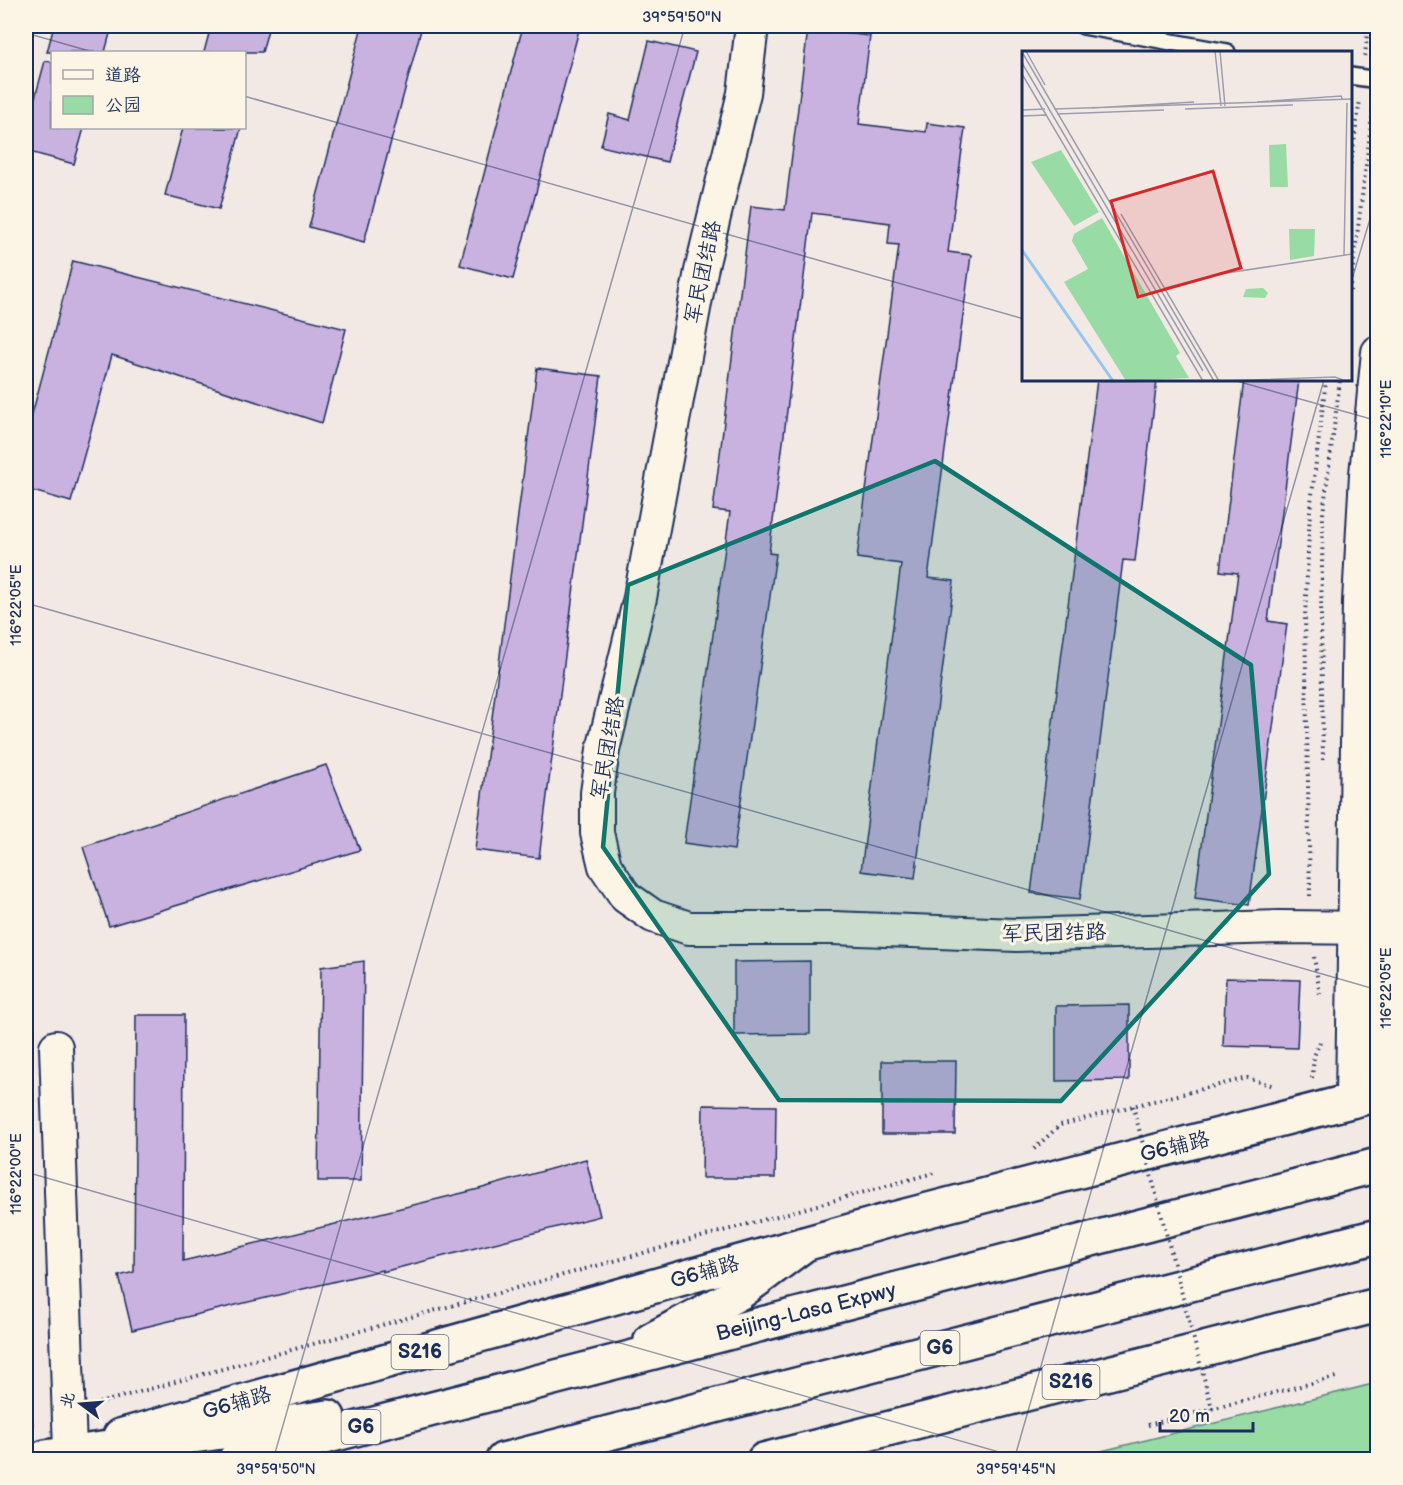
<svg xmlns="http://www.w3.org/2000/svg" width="1403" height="1485" font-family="'Balsamiq Sans','LXGW WenKai TC',sans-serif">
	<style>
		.green { fill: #99dba5; stroke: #5a8582; stroke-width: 1.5 }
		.building { fill: #cab2e0; stroke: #1b2f5e; stroke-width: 1.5 }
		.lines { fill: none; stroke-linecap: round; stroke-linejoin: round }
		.lane-casing { stroke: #1b2f5e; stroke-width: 20 }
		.street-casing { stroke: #1b2f5e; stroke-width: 36 }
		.secondary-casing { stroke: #1b2f5e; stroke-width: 38 }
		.primary-casing { stroke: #1b2f5e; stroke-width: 38 }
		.highway-casing { stroke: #1b2f5e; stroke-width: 38 }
		.path { stroke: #1b2f5e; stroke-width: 4; stroke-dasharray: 1.5 4.5; stroke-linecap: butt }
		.lane { stroke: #fcf5e5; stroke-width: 15 }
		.street { stroke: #fcf5e5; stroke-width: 32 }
		.secondary { stroke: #fcf5e5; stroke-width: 33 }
		.primary { stroke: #fcf5e5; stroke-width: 33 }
		.highway { stroke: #fcf5e5; stroke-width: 33 }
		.path-bridge { stroke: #1b2f5e; stroke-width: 4; stroke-dasharray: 1.5 4.5; stroke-linecap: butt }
		.marked { fill: #0f766e; fill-opacity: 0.2; stroke: #0f766e; stroke-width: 4.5; stroke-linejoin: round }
		.ticks { fill: none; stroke: #1b2f5e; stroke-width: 1.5; stroke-opacity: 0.45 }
		.labels { text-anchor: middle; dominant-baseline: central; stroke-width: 6; stroke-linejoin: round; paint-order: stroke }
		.shield { fill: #fcf5e5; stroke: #5e6a86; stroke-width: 1.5 }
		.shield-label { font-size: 20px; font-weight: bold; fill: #1b2f5e }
		.street-label { font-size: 21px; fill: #1b2f5e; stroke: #fcf5e5 }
		.inset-river { fill: none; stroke: #94c6f1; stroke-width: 3 }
		.inset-road { fill: none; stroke: #9c9eae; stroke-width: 1.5 }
		.view { fill: #d62828; fill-opacity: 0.15; stroke: #d62828; stroke-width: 3 }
		.inset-edge { fill: none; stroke: #1b2f5e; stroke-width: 3 }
		.neatline { fill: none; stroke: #1b2f5e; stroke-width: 2 }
		.ticks-label { font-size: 15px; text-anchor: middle; fill: #1b2f5e }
	</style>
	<rect width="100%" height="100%" fill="#f2e8e4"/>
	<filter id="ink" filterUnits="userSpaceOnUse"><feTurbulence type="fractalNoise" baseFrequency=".0167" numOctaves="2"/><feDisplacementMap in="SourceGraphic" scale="12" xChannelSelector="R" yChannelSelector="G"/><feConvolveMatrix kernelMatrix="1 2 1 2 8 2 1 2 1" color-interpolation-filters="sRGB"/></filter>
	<g filter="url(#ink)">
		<!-- green -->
		<polygon class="green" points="1377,1383 1377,1459 1069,1459"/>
		<!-- building -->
		<g class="building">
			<polygon points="54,26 112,26 105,52 47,52"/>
			<polygon points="211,26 269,26 262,52 204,52"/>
			<polygon points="362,26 422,26 364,242 309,227"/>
			<polygon points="523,26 580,26 513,279 460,265"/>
			<polygon points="808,29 870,36 859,124 926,132 927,123 965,128 948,252 971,255 928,578 954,581 915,878 861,871 901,564 857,558 899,245 888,244 890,223 812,213 769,553 776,554 734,850 684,843 730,512 713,510 751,206 785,210"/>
			<polygon points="649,41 696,52 667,162 601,146 609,114 630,120"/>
			<polygon points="45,61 52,62 52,128 84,128 74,164 26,151 26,131"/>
			<polygon points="183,128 241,128 219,209 165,195"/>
			<polygon points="73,261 346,329 322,423 112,355 71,502 26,489 26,437"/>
			<polygon points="537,368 601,376 539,858 475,850"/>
			<polygon points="1097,380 1157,380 1135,561 1123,560 1080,899 1031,893"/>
			<polygon points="1244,380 1299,380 1268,621 1287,624 1249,905 1195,898 1238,573 1220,571"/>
			<polygon points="326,765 360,850 109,926 83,847"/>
			<polygon points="364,961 361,1181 318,1181 321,967"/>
			<polygon points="810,961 810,1034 734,1035 734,962"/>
			<polygon points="1226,978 1300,980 1297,1048 1223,1046"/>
			<polygon points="1129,1005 1129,1080 1056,1081 1056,1006"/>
			<polygon points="136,1015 184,1015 183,1261 479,1189 586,1159 600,1216 382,1272 382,1270 132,1330 119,1276 134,1272"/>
			<polygon points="882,1061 956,1061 955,1134 882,1134"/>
			<polygon points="703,1105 776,1106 775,1178 702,1178"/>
		</g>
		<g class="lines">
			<defs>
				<g id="lane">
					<polyline points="1083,26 1227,52"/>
					<polyline points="1350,76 1378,80"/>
				</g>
				<g id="street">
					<polyline points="752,26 744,93 701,271 640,598 603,750 597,793 597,833 605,866 626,897 653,916 689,928 833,928 1017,935 1280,927 1378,928"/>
					<polyline points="56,1047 70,1450"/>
					<polyline points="1352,1101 1359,602 1366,474 1378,352"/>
				</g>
				<polyline id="secondary" points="1377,1094 1378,775"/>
				<g id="primary">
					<polyline points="120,1436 886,1221 1378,1094"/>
					<polyline points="764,1460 1378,1305"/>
				</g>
				<g id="highway">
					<polyline points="651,1340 739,1293 805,1244"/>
					<polyline points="45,1457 328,1417"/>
					<polyline points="235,1460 1378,1165"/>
					<polyline points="503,1460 1378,1236"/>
				</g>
			</defs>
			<!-- lane casing -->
			<use href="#lane" class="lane-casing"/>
			<!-- street casing -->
			<use href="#street" class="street-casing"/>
			<!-- secondary casing -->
			<use href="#secondary" class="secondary-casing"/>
			<!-- primary casing -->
			<use href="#primary" class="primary-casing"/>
			<!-- highway casing -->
			<use href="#highway" class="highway-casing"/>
			<!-- path -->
			<g class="path">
				<polyline points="1365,56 1368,26"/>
				<polyline points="1350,170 1360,99"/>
				<polyline points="1350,291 1374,102"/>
				<polyline points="1323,760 1321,618 1323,514 1340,380"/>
				<polyline points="1310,896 1305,617 1310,511 1326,380"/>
				<polyline points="1314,957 1320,994"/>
				<polyline points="1312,1078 1314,1056 1320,1042"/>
				<polyline points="1034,1149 1060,1125 1133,1106 1247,1078 1274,1086"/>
				<polyline points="99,1403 937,1172"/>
				<polyline points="26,1424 35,1423"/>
				<polyline points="1148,1425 1336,1377"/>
			</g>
			<!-- lane -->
			<use href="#lane" class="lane"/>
			<!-- street -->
			<use href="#street" class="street"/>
			<!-- secondary -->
			<use href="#secondary" class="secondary"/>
			<!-- primary -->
			<use href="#primary" class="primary"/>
			<!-- highway -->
			<use href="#highway" class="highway"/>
			<!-- path-bridge -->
			<polyline class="path-bridge" points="1133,1106 1212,1409"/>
		</g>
	</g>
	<!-- marked area -->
	<path class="marked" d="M935,461L1251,665L1269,874L1061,1101L779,1100L603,847L628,585Z"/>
	<!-- ticks -->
	<path class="ticks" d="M26,33L93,52M244,96L1024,319M1350,286L1378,192M1233,380L1378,421M26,603L1378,990M26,1172L1027,1460M273,1460L685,26M1014,1460L1324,380"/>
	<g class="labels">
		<!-- shield labels -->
		<g class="shield">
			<rect x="920.5" y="1331" width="39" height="34" rx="4.5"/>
			<rect x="391.5" y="1335" width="57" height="34" rx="4.5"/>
			<rect x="1042.5" y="1365" width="57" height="34" rx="4.5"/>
			<rect x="341.5" y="1410" width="39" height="34" rx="4.5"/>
		</g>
		<g class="shield-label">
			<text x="940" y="1348">G6</text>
			<text x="420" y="1352">S216</text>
			<text x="1071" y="1382">S216</text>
			<text x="361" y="1427">G6</text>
		</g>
		<!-- street labels -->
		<g class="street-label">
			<text transform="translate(703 272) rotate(-78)">军民团结路</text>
			<text transform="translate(608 748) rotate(-80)">军民团结路</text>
			<text transform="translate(1054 933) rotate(-1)">军民团结路</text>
			<text transform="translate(1175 1147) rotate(-14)">G6辅路</text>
			<text transform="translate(705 1272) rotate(-16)">G6辅路</text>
			<text transform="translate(806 1312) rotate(-14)">Beijing-Lasa Expwy</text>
			<text transform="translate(237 1403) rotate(-16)">G6辅路</text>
		</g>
	</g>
	<!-- overview -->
	<g transform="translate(1022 51)">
		<rect width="330" height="330" fill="#f2e8e4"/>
		<path d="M264,93L266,136H248L247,94ZM39,99L77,161L52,175L9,111ZM80,167L158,302L154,305L167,327L104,330L42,231L66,218L50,190L52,183ZM267,178H293L292,205L268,209ZM241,237L246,242L243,247L221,246L224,238Z" fill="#99dba5"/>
		<path class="inset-river" d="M0,199L91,330"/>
		<path class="inset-road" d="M4,0L23,34M193,0L199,55M198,0L203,55M0,1L192,330M0,12L181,320M0,23L181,330M235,51L319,45L321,49M70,57L172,51M32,58L330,48M163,58L271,54M0,59L23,58M35,63L142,59M0,65L25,64M99,163L197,330M322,204L325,52M143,237L198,223L330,203M201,330L313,326L321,329M309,330L330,329"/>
		<path class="view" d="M191,120L219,217L116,246L89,150Z"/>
		<rect width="330" height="330" class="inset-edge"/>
	</g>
	<!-- margin -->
	<rect width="1403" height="1485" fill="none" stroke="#fcf5e5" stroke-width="66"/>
	<!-- legend -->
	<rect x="51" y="51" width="195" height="78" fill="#fcf5e5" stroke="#a2a6af" stroke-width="1.5"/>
	<rect x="63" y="70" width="30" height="9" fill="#fcf5e5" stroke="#a2a6af" stroke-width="1.5"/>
	<text x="105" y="81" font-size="18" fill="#1b2f5e">道路</text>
	<rect x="63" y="96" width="30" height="18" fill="#99dba5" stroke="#a2a6af" stroke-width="1.5"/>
	<text x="105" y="111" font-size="18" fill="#1b2f5e">公园</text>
	<!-- north arrow -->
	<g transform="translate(81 1404) rotate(286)" stroke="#fcf5e5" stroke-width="4.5" paint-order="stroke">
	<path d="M0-4.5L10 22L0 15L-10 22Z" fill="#1b2f5e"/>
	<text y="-9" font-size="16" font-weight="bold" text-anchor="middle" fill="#1b2f5e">北</text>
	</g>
	<!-- scale -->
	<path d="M1160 1422v9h93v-9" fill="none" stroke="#1b2f5e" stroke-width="3"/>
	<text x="1169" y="1422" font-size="18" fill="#1b2f5e" stroke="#fcf5e5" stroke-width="4.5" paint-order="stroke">20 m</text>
	<rect x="33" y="33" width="1337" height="1419" class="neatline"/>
	<g class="ticks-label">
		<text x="682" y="22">39°59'50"N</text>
		<text transform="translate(1386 419) rotate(-90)" y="5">116°22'10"E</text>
		<text transform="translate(16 605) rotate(-90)" y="5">116°22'05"E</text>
		<text transform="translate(1386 988) rotate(-90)" y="5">116°22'05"E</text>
		<text transform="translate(16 1174) rotate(-90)" y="5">116°22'00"E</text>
		<text x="276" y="1474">39°59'50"N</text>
		<text x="1016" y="1474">39°59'45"N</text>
	</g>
</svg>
